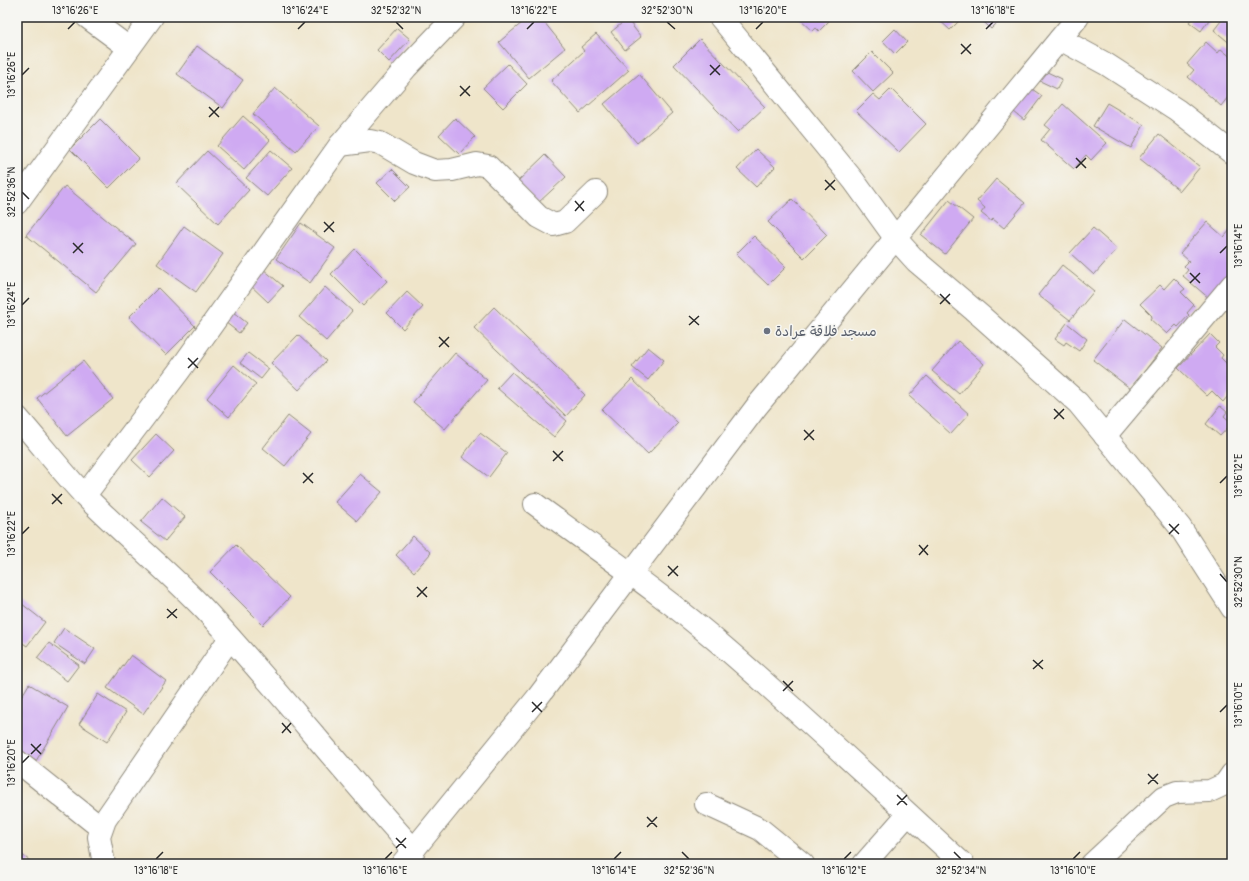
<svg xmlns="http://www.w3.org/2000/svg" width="1249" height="881" font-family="Pangolin,'Playpen Sans Arabic',sans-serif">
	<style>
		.building { fill: #cfaaf2 }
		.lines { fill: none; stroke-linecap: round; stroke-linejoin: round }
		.minor-casing { stroke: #8d887a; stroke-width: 24 }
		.minor { stroke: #fff; stroke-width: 22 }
		.ticks { fill: none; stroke: #2b2b2b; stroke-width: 1.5 }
		.worship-dot { fill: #6b7280; stroke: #f6f6f2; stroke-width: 1.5 }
		.labels { text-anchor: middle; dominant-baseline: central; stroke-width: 3; stroke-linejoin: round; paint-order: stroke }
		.worship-label { font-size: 14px; fill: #5b616d; stroke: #f6f6f2; text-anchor: start }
		.neatline { fill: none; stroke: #2b2b2b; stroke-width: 1.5 }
		.ticks-label { font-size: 10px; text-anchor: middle; fill: #2b2b2b }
	</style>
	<rect width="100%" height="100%" fill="#f6f6f2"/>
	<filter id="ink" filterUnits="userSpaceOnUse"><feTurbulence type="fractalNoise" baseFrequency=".025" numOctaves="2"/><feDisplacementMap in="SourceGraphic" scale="8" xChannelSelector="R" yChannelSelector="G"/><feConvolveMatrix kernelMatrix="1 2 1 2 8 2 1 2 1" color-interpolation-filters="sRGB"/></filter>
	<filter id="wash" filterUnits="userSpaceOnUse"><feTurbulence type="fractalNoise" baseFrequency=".012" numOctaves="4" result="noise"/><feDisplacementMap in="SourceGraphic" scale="16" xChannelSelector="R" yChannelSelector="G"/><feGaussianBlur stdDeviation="0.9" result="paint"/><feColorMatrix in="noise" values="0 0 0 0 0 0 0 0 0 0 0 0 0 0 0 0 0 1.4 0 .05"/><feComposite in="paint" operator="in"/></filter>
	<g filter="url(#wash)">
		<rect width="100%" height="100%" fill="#efe5ca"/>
		<g id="blocks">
			<!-- building -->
			<g class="building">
				<polygon points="529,17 540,17 565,48 529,78 499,42"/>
				<polygon points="798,17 833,17 819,31 816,28 813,31"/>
				<polygon points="936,17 954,17 959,21 950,30"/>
				<polygon points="979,17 1003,17 991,29"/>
				<polygon points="1190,17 1211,17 1201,31 1189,22 1192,18"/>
				<polygon points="1224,17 1232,17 1232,45 1214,30"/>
				<polygon points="627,19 641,37 625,50 611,32"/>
				<polygon points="397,28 410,39 389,62 377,50"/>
				<polygon points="895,29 907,42 895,54 883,41"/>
				<polygon points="596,34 629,70 580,113 551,81 584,51 581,47"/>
				<polygon points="700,39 765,107 738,132 674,65"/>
				<polygon points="1206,42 1218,53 1221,49 1232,58 1232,92 1221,106 1188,77 1194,70 1187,64"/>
				<polygon points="197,46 243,80 223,108 177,74"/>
				<polygon points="872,52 893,73 873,92 853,71"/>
				<polygon points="508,64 527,84 503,108 483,88"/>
				<polygon points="1045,71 1062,79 1057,89 1040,81"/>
				<polygon points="639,74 672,113 637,143 604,104"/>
				<polygon points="275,88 319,126 296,151 253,114"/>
				<polygon points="891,89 926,124 899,152 856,111 873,94 880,100"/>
				<polygon points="1032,89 1042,96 1024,120 1014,112"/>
				<polygon points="1107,103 1144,125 1131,148 1093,126"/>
				<polygon points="1063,104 1107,143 1091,160 1086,155 1074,169 1041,140 1050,129 1045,125"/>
				<polygon points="243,116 270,140 244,170 217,146"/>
				<polygon points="455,118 475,137 459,154 439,135"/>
				<polygon points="100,119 139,158 109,188 70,149"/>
				<polygon points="1159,134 1200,167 1180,191 1139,158"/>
				<polygon points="756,149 775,167 756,187 737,169"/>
				<polygon points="271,150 292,168 267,196 246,178"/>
				<polygon points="207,151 249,190 218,224 176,184"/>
				<polygon points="545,155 566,177 538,203 517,182"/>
				<polygon points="392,169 410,187 395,201 377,183"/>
				<polygon points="996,179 1025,203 1004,228 993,219 991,221 981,213 985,208 977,201"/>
				<polygon points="65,186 136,244 96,292 26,235"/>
				<polygon points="792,199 827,235 804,258 768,222"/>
				<polygon points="949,200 973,219 945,254 921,235"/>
				<polygon points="1207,222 1224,237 1232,228 1232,276 1211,300 1183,276 1188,270 1184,266 1189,261 1180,253"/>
				<polygon points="301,223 335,248 310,283 276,259"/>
				<polygon points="184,226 223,254 196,292 157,264"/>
				<polygon points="1093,228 1117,249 1094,275 1070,253"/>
				<polygon points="754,236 786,267 768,285 736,254"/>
				<polygon points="355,249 387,281 363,306 331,274"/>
				<polygon points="1062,265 1094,291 1070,320 1038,295"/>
				<polygon points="262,268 283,286 268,302 248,283"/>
				<polygon points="1174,278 1185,289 1181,292 1194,305 1187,313 1189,315 1178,327 1176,325 1167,334 1150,319 1152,316 1140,304 1160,285 1164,289"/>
				<polygon points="325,287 352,311 326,341 299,317"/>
				<polygon points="158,288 195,326 166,355 129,317"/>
				<polygon points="407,292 423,307 403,329 387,313"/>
				<polygon points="494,307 585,395 566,416 474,328"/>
				<polygon points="233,312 247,323 239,333 225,322"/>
				<polygon points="1125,319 1162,348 1131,389 1093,360"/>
				<polygon points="1067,323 1087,339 1079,351 1066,342 1064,345 1055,339"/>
				<polygon points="1210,334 1219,343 1215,347 1223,355 1221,358 1228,365 1232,360 1232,391 1223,402 1212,391 1207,396 1178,368"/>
				<polygon points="298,335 326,361 299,390 271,363"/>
				<polygon points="958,341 984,364 959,394 932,371"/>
				<polygon points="648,347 664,360 648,380 632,367"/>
				<polygon points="248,353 269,369 261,379 240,363"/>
				<polygon points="455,353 487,380 445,429 413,402"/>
				<polygon points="83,361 113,399 67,436 37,398"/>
				<polygon points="234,365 256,384 229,417 207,398"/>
				<polygon points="512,372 567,421 554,437 497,388"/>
				<polygon points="927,376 969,414 951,434 909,396"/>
				<polygon points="632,379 678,423 648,454 602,410"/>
				<polygon points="1220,406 1227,412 1224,416 1232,423 1220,436 1206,424"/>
				<polygon points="288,416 311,434 285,466 263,448"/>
				<polygon points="480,433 507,453 489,477 462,457"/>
				<polygon points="156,434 174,451 150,477 132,460"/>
				<polygon points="360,474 382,492 357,521 335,502"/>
				<polygon points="162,497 185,517 165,541 141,522"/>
				<polygon points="413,536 431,553 414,572 396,555"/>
				<polygon points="236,545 290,597 263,625 210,572"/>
				<polygon points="17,600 45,622 27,646 17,639"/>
				<polygon points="64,628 95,649 85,664 54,643"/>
				<polygon points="49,643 79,665 67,681 37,658"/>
				<polygon points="131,655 166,681 143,714 107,688"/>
				<polygon points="29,684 68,707 36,761 17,750 17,704"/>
				<polygon points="98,694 126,712 107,742 79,724"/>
				<polygon points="17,851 30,861 27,864 17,864"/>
			</g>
		</g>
	</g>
	<g filter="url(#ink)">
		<use href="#blocks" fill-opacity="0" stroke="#8d887a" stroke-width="1"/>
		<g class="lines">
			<defs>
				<g id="minor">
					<polyline points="87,17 129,48"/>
					<polyline points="720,17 854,181 896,239 916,261 982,317 1078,403 1180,527 1232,608"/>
					<polyline points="1060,39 1106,64 1177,110 1232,153"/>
					<polyline points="340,145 370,141 380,143 414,163 435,171 452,170 477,164 488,166 539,217 554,225 565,222 596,192"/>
					<polyline points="17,203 152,17"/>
					<path d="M17,417C40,443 62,472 86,497C125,536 168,571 206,611C278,689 343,772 414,850"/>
					<polyline points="1105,436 1232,285"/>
					<polyline points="85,495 179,371 340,145 406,68 454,18"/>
					<path d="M535,504C599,551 665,596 725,648C806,718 884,792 963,864"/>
					<polyline points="17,761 101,828"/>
					<polyline points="706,804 760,829 803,864"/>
					<polyline points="104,864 99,837 105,820 230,638"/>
					<polyline points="402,864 538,697 757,406 1078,17"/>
					<polyline points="864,864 908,814"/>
					<polyline points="1092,864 1164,797 1177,792 1210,791 1225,784 1232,774"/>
				</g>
			</defs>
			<!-- minor casing -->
			<use href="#minor" class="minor-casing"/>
			<!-- minor -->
			<use href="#minor" class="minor"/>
		</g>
	</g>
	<!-- ticks -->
	<path class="ticks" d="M396,22L403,29M667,22L675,29M68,29L75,22M298,29L305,22M527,29L534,22M756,29L763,22M986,29L993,22M961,44L971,54M961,54L971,44M710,65L720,75M22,75L29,68M710,75L720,65M460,86L470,96M460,96L470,86M209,107L219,117M209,117L219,107M1076,158L1086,168M1076,168L1086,158M825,180L835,190M825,190L835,180M22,192L29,199M575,201L584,211M575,211L584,201M324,222L334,232M324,232L334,222M73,243L83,253M73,253L83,243M1220,253L1227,246M1190,273L1200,283M1190,283L1200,273M940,294L950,304M940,304L950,294M22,305L29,298M689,316L699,325M689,325L699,316M439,337L449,347M439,347L449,337M188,358L198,368M188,368L198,358M1054,409L1064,419M1054,419L1064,409M804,430L814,440M804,440L814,430M553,451L563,461M553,461L563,451M303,473L313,483M303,483L313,473M1220,483L1227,476M52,494L62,504M52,504L62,494M1169,524L1179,534M22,534L29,527M1169,534L1179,524M919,545L928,555M919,555L928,545M668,566L678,576M1220,574L1227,582M668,576L678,566M417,587L427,597M417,597L427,587M167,609L177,618M167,618L177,609M1033,660L1043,669M1033,669L1043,660M783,681L793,691M783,691L793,681M532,702L542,712M532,712L542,702M1220,712L1227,705M282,723L291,733M282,733L291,723M31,744L41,754M31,754L41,744M22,763L29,756M1148,774L1158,784M1148,784L1158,774M897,795L907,805M897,805L907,795M647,817L657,827M647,827L657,817M396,838L406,848M396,848L406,838M682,852L689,859M954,852L961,859M156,859L163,852M385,859L392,852M614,859L621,852M844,859L851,852M1073,859L1080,852"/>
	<!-- markers -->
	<circle class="worship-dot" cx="767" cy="331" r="4"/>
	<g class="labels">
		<!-- worship labels -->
		<g class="worship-label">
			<text x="775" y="331">مسجد فلاقة عرادة</text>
		</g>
	</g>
	<!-- margin -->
	<rect width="1249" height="881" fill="none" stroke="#f6f6f2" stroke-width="44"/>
	<rect x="22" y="22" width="1205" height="837" class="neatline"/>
	<g class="ticks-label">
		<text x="75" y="14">13°16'26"E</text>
		<text x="305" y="14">13°16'24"E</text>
		<text x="396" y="14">32°52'32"N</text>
		<text x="534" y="14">13°16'22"E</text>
		<text x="667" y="14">32°52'30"N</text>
		<text x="763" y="14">13°16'20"E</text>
		<text x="993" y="14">13°16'18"E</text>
		<text transform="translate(11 75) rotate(-90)" y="4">13°16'26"E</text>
		<text transform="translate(11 192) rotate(-90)" y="4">32°52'36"N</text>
		<text transform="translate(1238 246) rotate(-90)" y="4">13°16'14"E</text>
		<text transform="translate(11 305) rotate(-90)" y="4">13°16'24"E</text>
		<text transform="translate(1238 476) rotate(-90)" y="4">13°16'12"E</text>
		<text transform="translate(11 534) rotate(-90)" y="4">13°16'22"E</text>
		<text transform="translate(1238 582) rotate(-90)" y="4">32°52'30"N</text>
		<text transform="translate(1238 705) rotate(-90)" y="4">13°16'10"E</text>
		<text transform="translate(11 763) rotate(-90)" y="4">13°16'20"E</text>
		<text x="156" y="874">13°16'18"E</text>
		<text x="385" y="874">13°16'16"E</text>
		<text x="614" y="874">13°16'14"E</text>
		<text x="689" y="874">32°52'36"N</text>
		<text x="844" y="874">13°16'12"E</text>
		<text x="961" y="874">32°52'34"N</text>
		<text x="1073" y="874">13°16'10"E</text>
	</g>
</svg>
